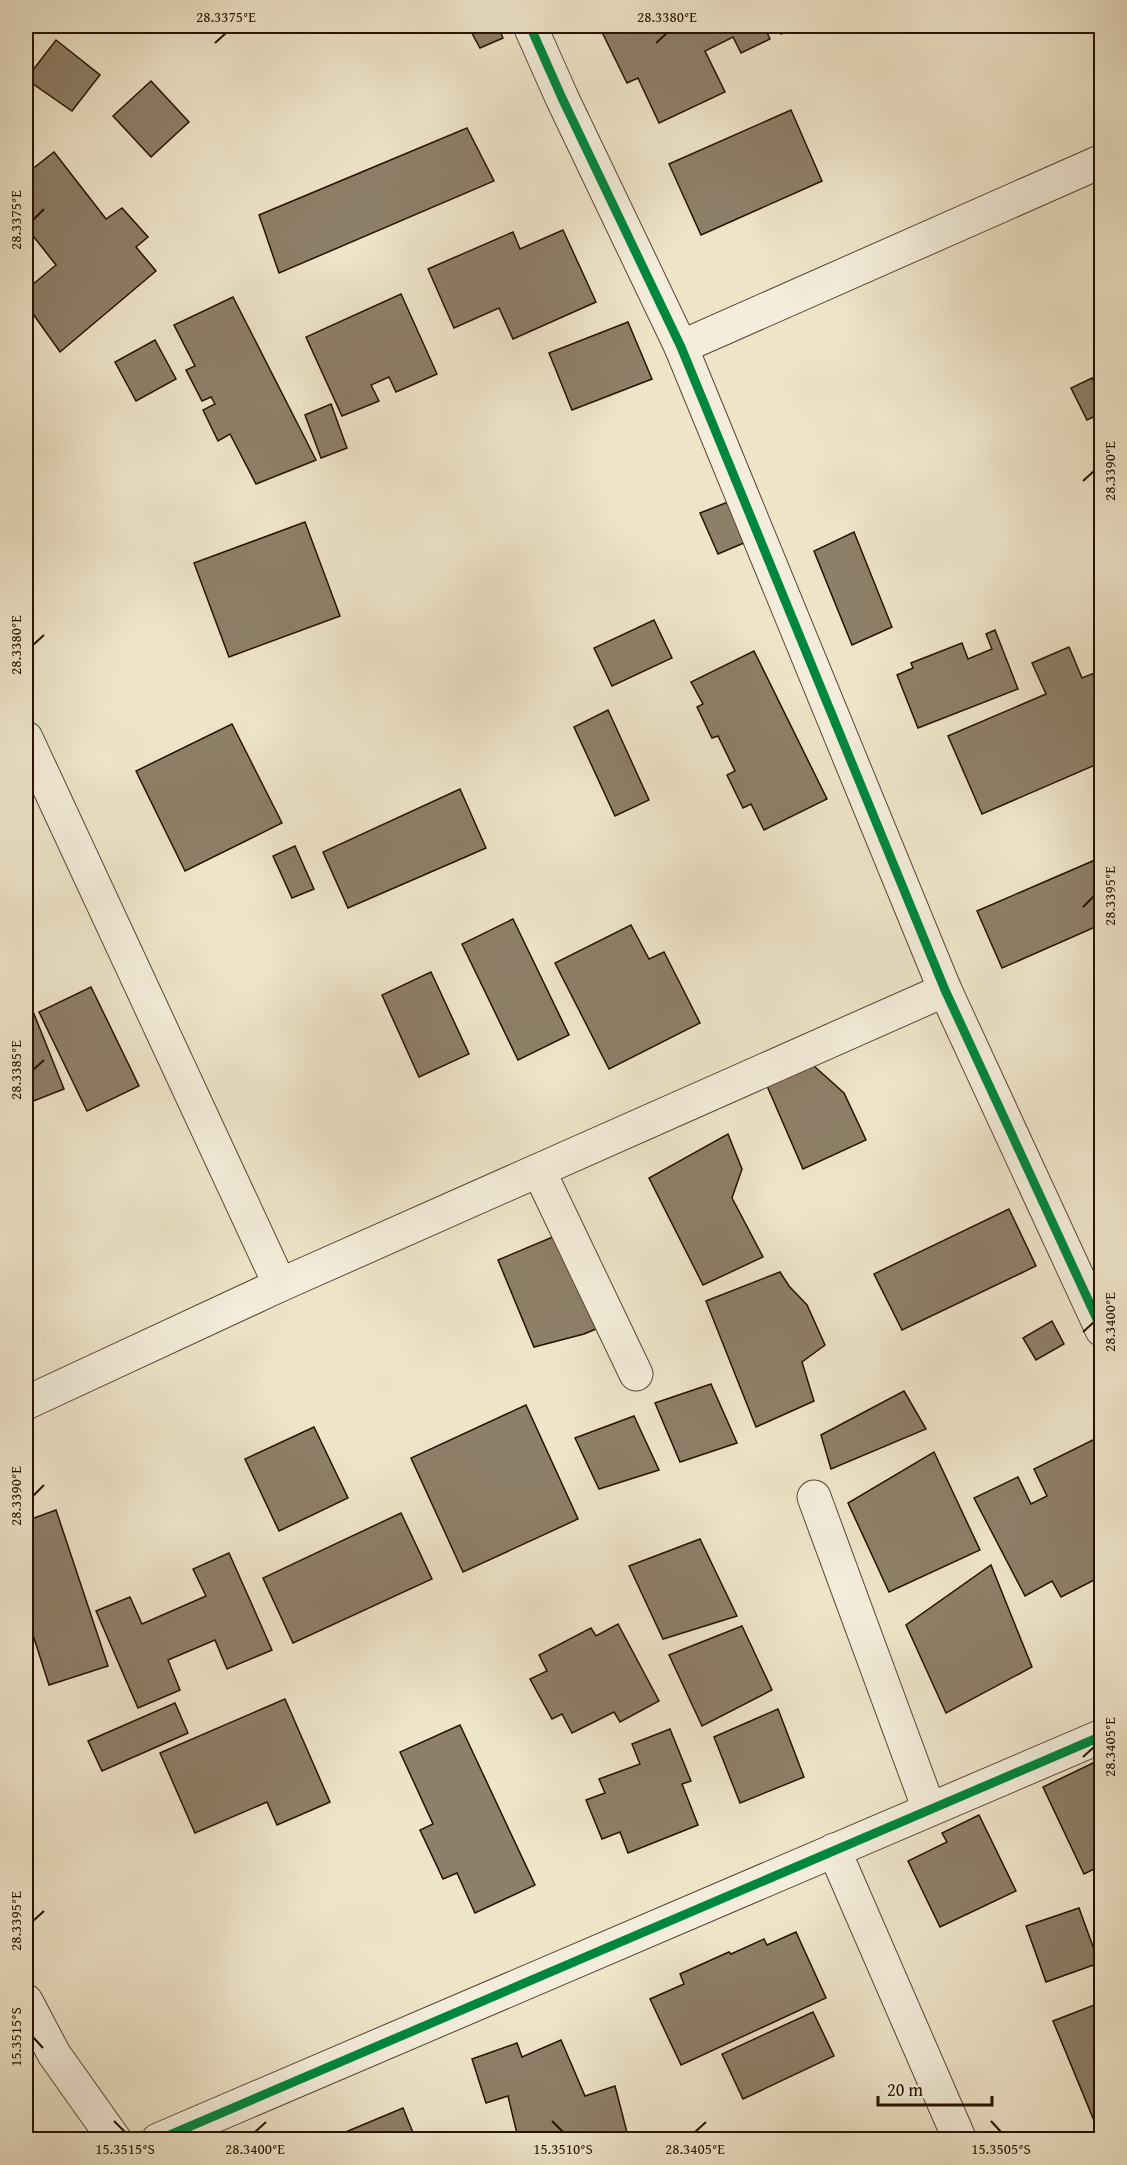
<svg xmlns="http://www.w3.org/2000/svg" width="1127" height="2165" font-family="'Gentium Book Plus',serif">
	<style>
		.building { fill: #8e7f68; stroke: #261200; stroke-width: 1.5 }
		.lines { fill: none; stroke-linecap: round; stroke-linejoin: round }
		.minor-casing { stroke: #584632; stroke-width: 35 }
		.minor { stroke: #f4eddb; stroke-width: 33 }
		.cycleway-casing { stroke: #f4eddb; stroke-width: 13 }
		.cycleway { stroke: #00873e; stroke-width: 9 }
		.ticks { fill: none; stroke: #261200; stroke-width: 2 }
		.neatline { fill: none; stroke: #261200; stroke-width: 2 }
		.ticks-label { font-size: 15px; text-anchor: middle; fill: #261200 }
	</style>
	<rect width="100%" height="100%" fill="#eee4c8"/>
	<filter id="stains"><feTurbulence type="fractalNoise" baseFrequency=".00333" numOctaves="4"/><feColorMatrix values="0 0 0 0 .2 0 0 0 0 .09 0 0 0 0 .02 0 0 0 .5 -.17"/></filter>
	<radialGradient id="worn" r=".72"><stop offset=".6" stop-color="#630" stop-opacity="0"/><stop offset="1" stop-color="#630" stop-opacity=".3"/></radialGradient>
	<!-- building -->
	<g class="building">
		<polygon points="468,26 498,26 503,38 480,48"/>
		<polygon points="599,26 764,26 770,39 741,53 733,37 705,51 725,92 659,123 638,78 627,83"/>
		<polygon points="777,26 801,26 781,34"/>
		<polygon points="56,40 100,75 72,111 26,79"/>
		<polygon points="151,81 189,122 151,157 113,116"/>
		<polygon points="791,110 822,181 701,235 669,164"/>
		<polygon points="467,128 494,181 279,273 259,215"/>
		<polygon points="54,152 106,219 122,208 148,237 136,247 156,271 60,352 26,304 26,290 56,265 26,227 26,174"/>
		<polygon points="563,230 596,302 513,339 499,308 454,328 428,269 513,232 520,249"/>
		<polygon points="401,294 437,374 396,392 389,377 371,385 379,401 342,416 306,337"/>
		<polygon points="233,297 316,460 256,484 230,434 218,441 203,410 215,404 211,397 202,401 186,370 195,366 174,325"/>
		<polygon points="628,322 652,379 572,410 549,353"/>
		<polygon points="155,340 176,379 136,401 115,362"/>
		<polygon points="1092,378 1102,397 1102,413 1087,420 1071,388"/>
		<polygon points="331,404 347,448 321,458 305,415"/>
		<polygon points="728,502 746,542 718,554 700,513"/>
		<polygon points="305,522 340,616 229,657 194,563"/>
		<polygon points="854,532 892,627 852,645 814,551"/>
		<polygon points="654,620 672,658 612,686 594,648"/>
		<polygon points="995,630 1018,689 918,728 897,675 913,668 911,663 962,643 968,659 992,649 986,634"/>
		<polygon points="1069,647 1082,678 1102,670 1102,762 982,814 948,736 1046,694 1032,663"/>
		<polygon points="754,651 827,799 764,830 751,804 743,808 727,775 735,771 718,736 712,738 697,707 703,704 691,682"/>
		<polygon points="608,710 649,800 615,816 574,727"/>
		<polygon points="232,724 282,823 185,871 136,771"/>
		<polygon points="460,789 486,848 348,908 323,852"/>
		<polygon points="295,846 314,889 292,898 273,856"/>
		<polygon points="1102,857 1102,924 1002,968 977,911"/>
		<polygon points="513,919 569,1035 518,1060 462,944"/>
		<polygon points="631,925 649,959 664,952 700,1023 609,1069 555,963"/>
		<polygon points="431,972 469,1054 419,1077 382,995"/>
		<polygon points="91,987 139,1086 87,1111 39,1012"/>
		<polygon points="32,1009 64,1089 26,1104 26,1011"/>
		<polygon points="814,1066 844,1093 866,1140 803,1169 767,1086"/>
		<polygon points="728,1134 742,1169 732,1198 763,1257 703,1285 649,1178"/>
		<polygon points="1009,1209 1036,1266 902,1330 874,1274"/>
		<polygon points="555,1236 596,1329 584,1334 534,1347 498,1260"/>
		<polygon points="780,1272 789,1286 807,1305 825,1345 802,1362 814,1401 756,1427 706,1301"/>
		<polygon points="1052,1321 1064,1344 1036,1360 1023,1338"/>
		<polygon points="711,1384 737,1443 680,1462 655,1403"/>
		<polygon points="904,1391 926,1429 831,1469 821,1435"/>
		<polygon points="526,1405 578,1519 463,1572 411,1458"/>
		<polygon points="634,1416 659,1470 599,1489 575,1438"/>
		<polygon points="314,1427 348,1498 279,1531 245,1459"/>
		<polygon points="1097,1438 1102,1446 1102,1576 1061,1597 1052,1581 1025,1596 974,1498 1018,1477 1031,1504 1047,1496 1034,1469"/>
		<polygon points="934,1452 980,1550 889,1592 848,1503"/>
		<polygon points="56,1510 108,1666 49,1685 26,1613 26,1521"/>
		<polygon points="401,1513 432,1579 293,1643 263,1578"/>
		<polygon points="700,1539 737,1616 663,1639 629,1566"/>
		<polygon points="229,1553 272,1650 227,1669 215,1640 168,1660 180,1690 138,1708 96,1611 130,1597 142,1624 206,1596 193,1569"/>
		<polygon points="991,1565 1032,1667 946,1713 906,1625"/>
		<polygon points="618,1624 659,1701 620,1722 614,1712 572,1733 562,1714 552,1719 530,1679 547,1671 539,1655 591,1628 596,1636"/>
		<polygon points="742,1626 772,1690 702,1726 669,1655"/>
		<polygon points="285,1699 330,1802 277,1825 267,1802 195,1833 160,1753"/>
		<polygon points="175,1703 188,1733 102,1771 88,1741"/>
		<polygon points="778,1709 804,1777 740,1803 714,1737"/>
		<polygon points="460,1725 535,1885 475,1913 457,1873 443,1879 420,1830 433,1824 400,1752"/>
		<polygon points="670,1729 691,1781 682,1784 698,1825 628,1853 620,1832 602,1839 586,1800 605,1793 599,1779 640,1764 632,1744"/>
		<polygon points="1095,1762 1102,1776 1102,1865 1084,1874 1043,1787"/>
		<polygon points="979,1815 1016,1891 940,1927 908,1861 947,1842 942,1833"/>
		<polygon points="1079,1908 1099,1963 1046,1982 1026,1926"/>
		<polygon points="796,1932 826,1998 681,2065 650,1999 684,1984 680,1974 729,1952 731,1954 764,1939 767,1945"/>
		<polygon points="1102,2002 1102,2121 1095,2123 1053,2021"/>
		<polygon points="813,2012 834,2056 743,2099 722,2054"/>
		<polygon points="561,2040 585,2096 615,2086 629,2140 532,2140 530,2133 517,2134 508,2096 486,2103 472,2059 517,2043 522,2057"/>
		<polygon points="403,2108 416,2140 344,2140 341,2134"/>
	</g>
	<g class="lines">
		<defs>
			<g id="minor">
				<polyline points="530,26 562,98 681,347 945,990 1102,1330"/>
				<polyline points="681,347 1102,161"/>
				<polyline points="26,738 280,1285"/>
				<polyline points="539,1171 636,1374"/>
				<polyline points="26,1403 280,1285 945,990"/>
				<polyline points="814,1497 929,1809"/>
				<polyline points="834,1850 960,2140"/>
				<polyline points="26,2001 54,2054 115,2140"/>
				<polyline points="158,2140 1102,1736"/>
			</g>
		</defs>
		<!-- minor casing -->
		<use href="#minor" class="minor-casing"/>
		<!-- minor -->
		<use href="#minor" class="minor"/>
		<defs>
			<g id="cycleway">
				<polyline points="530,26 562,98 681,347 945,990 1102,1330"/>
				<polyline points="158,2140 1102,1736"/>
			</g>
		</defs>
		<!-- cycleway casing -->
		<use href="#cycleway" class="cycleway-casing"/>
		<!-- cycleway -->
		<use href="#cycleway" class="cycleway"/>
	</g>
	<!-- ticks -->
	<path class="ticks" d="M215,43L226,33M656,43L667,33M33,220L44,209M1083,481L1094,471M33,645L44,635M1083,907L1094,896M33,1070L44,1060M1083,1332L1094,1322M33,1496L44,1485M1083,1757L1094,1747M33,1921L44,1911M33,2037L43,2048M114,2121L125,2132M552,2121L563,2132M991,2121L1001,2132M255,2132L266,2122M695,2132L706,2122"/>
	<!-- margin -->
	<rect width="1127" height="2165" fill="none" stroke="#eee4c8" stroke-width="66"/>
	<!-- scale -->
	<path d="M878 2096v9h114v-9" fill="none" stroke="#261200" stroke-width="3"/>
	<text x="887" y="2096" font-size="18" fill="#261200" stroke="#f4eddb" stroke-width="4.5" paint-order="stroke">20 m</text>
	<rect x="33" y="33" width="1061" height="2099" class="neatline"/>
	<g class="ticks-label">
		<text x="226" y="22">28.3375°E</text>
		<text x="667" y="22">28.3380°E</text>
		<text transform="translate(16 220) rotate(-90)" y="5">28.3375°E</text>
		<text transform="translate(1110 471) rotate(-90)" y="5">28.3390°E</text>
		<text transform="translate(16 645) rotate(-90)" y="5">28.3380°E</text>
		<text transform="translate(1110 896) rotate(-90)" y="5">28.3395°E</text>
		<text transform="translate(16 1070) rotate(-90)" y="5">28.3385°E</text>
		<text transform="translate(1110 1322) rotate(-90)" y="5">28.3400°E</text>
		<text transform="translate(16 1496) rotate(-90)" y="5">28.3390°E</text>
		<text transform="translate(1110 1747) rotate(-90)" y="5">28.3405°E</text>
		<text transform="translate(16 1921) rotate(-90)" y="5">28.3395°E</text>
		<text transform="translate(16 2037) rotate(-90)" y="5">15.3515°S</text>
		<text x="125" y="2154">15.3515°S</text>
		<text x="255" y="2154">28.3400°E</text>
		<text x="563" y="2154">15.3510°S</text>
		<text x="695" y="2154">28.3405°E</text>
		<text x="1001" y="2154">15.3505°S</text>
	</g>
	<rect width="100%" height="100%" filter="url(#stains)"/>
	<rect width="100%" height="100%" fill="url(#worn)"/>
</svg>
